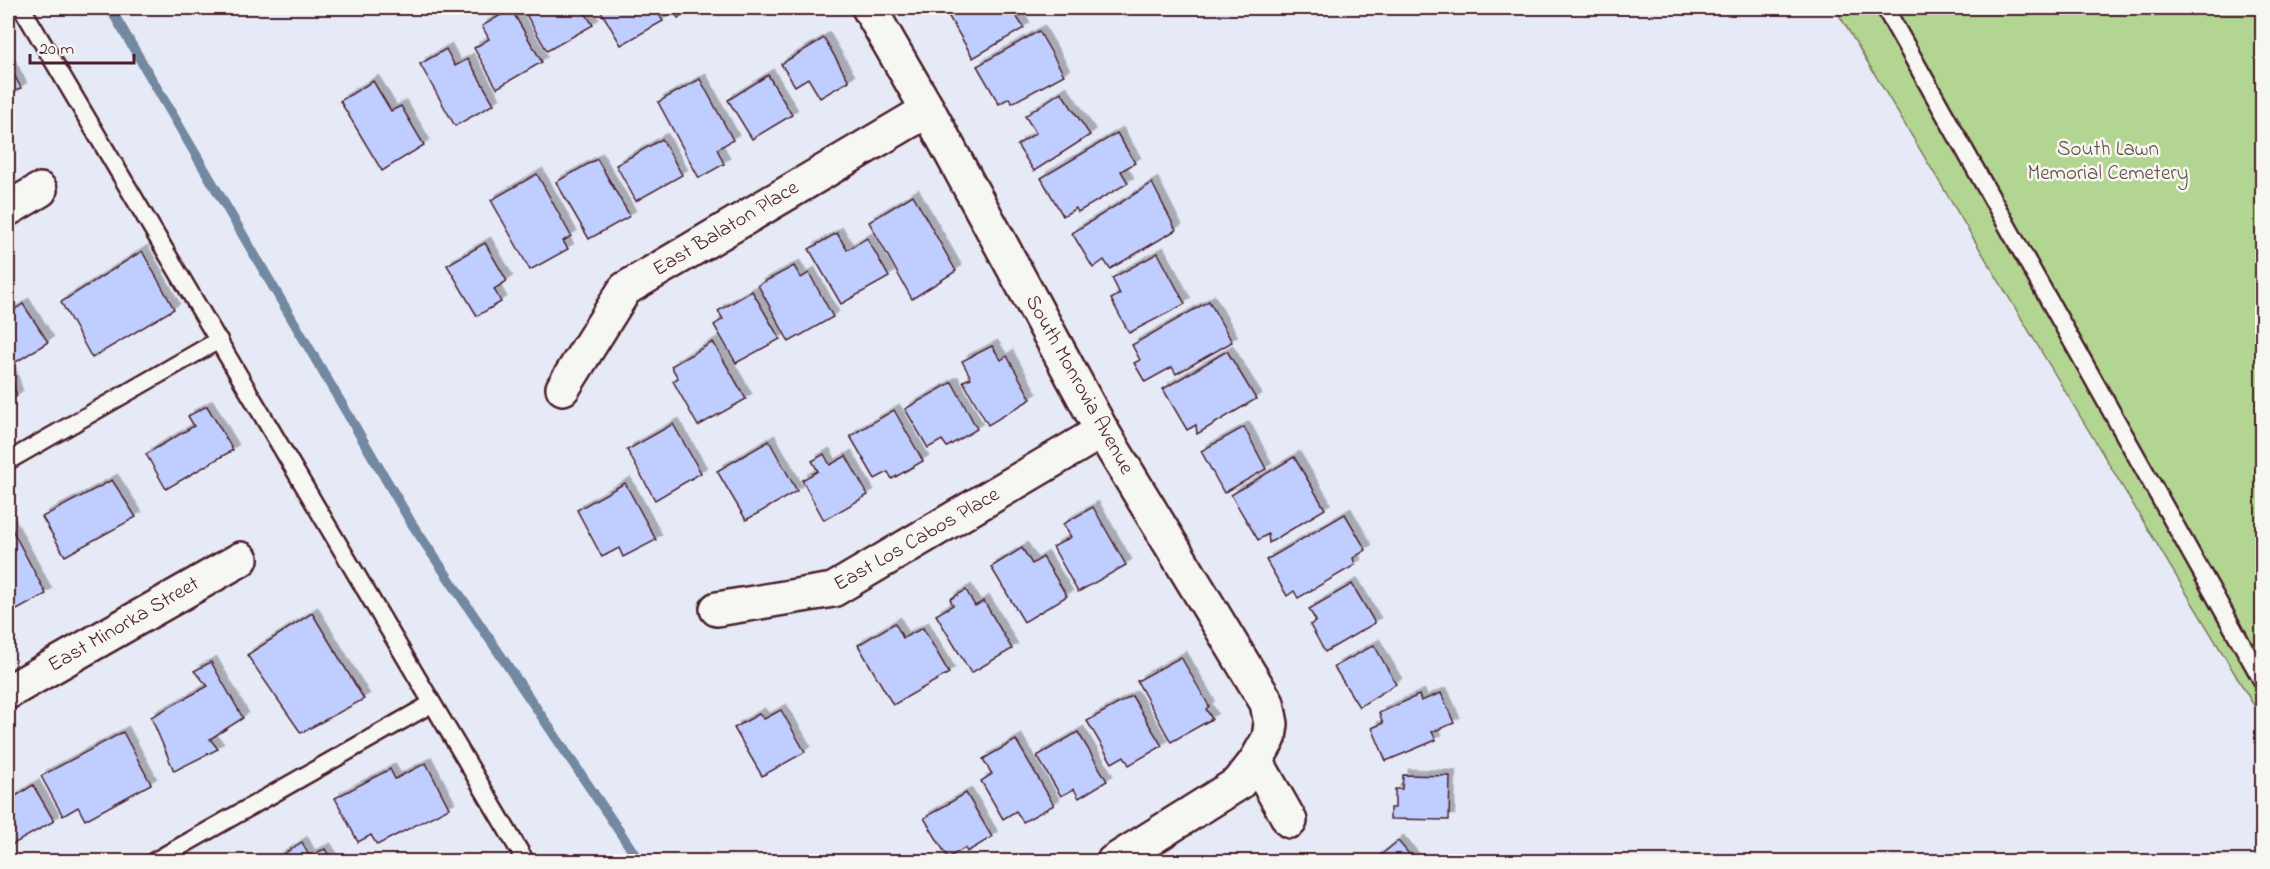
<svg xmlns="http://www.w3.org/2000/svg" width="2270" height="869" font-family="'Indie Flower',sans-serif">
	<style>
		.green { fill: #b2d691; stroke: #7e7a5e; stroke-width: 1.5 }
		.lines { fill: none; stroke-linecap: round; stroke-linejoin: round }
		.stream { stroke: #7388a1; stroke-width: 10 }
		.building { fill: #c0ceff; stroke: #4a1f2b; stroke-width: 1.5; filter: url(#shadow) }
		.lane-casing { stroke: #4a1f2b; stroke-width: 21 }
		.street-casing { stroke: #4a1f2b; stroke-width: 38 }
		.lane { stroke: #f6f6f2; stroke-width: 16 }
		.street { stroke: #f6f6f2; stroke-width: 33 }
		.labels { text-anchor: middle; dominant-baseline: central; stroke-width: 5; stroke-linejoin: round; paint-order: stroke }
		.park-label { font-size: 21px; fill: #644d44; stroke: #f6f6f2 }
		.street-label { font-size: 21px; fill: #4a1f2b; stroke: #f6f6f2 }
	</style>
	<defs>
		<filter id="shadow"><feDropShadow dx="5.5" dy="-5.5" stdDeviation="0" flood-color="#0004"/></filter>
	</defs>
	<rect width="100%" height="100%" fill="#e6eaf6"/>
	<filter id="ink" filterUnits="userSpaceOnUse"><feTurbulence type="fractalNoise" baseFrequency=".0167" numOctaves="2"/><feDisplacementMap in="SourceGraphic" scale="12" xChannelSelector="R" yChannelSelector="G"/><feConvolveMatrix kernelMatrix="1 2 1 2 8 2 1 2 1" color-interpolation-filters="sRGB"/></filter>
	<g filter="url(#ink)">
		<!-- green -->
		<polygon class="green" points="1835,8 2262,8 2262,719"/>
		<g class="lines">
			<!-- stream -->
			<polyline class="stream" points="110,8 412,524 640,862"/>
		</g>
		<!-- building -->
		<g class="building">
			<polygon points="525,8 582,8 593,25 547,51 523,9"/>
			<polygon points="599,8 655,8 663,21 621,45"/>
			<polygon points="672,8 698,8 678,18"/>
			<polygon points="961,8 1011,8 1024,28 973,58 948,15"/>
			<polygon points="511,9 542,62 497,88 474,48 489,39 482,26"/>
			<polygon points="1039,31 1064,75 1012,103 1009,98 999,104 977,66"/>
			<polygon points="824,38 849,81 820,98 808,78 795,86 781,64"/>
			<polygon points="446,49 455,66 468,59 494,104 455,126 420,64"/>
			<polygon points="8,63 21,88 8,96"/>
			<polygon points="768,75 792,115 752,139 728,100"/>
			<polygon points="700,79 733,140 717,149 724,164 699,178 658,102"/>
			<polygon points="373,81 391,111 401,106 424,145 382,171 340,101"/>
			<polygon points="1061,92 1090,135 1034,171 1017,145 1036,133 1025,116"/>
			<polygon points="1117,133 1135,163 1121,171 1128,183 1078,212 1076,208 1063,216 1041,178"/>
			<polygon points="662,139 682,175 636,201 616,165"/>
			<polygon points="597,159 630,216 589,239 556,182"/>
			<polygon points="537,174 571,236 563,241 568,249 530,270 491,200"/>
			<polygon points="1152,183 1176,230 1110,269 1104,260 1093,268 1072,233"/>
			<polygon points="913,195 956,271 912,299 869,222"/>
			<polygon points="837,233 847,250 867,238 889,277 841,304 809,249"/>
			<polygon points="485,243 507,281 494,289 501,302 477,316 447,265"/>
			<polygon points="142,251 174,309 92,358 61,302"/>
			<polygon points="1158,253 1185,304 1129,333 1111,299 1120,294 1112,278"/>
			<polygon points="794,266 801,278 809,273 833,317 789,342 758,285"/>
			<polygon points="752,291 780,339 736,363 714,325 723,319 718,311"/>
			<polygon points="1209,301 1232,342 1176,374 1172,367 1145,382 1134,363 1140,360 1132,345"/>
			<polygon points="23,304 48,342 8,367 17,396 8,402 8,314"/>
			<polygon points="713,342 746,399 698,426 673,381 678,378 671,366"/>
			<polygon points="992,346 1001,360 1007,356 1031,399 988,425 963,381 971,378 962,361"/>
			<polygon points="1227,351 1256,399 1197,434 1196,425 1187,430 1163,389"/>
			<polygon points="952,382 977,429 947,447 942,440 928,448 905,409"/>
			<polygon points="207,406 233,450 166,489 146,454 194,426 188,416"/>
			<polygon points="894,410 923,461 892,479 888,472 875,479 850,436"/>
			<polygon points="673,424 701,473 655,500 627,450"/>
			<polygon points="1244,427 1266,469 1224,493 1201,451"/>
			<polygon points="769,441 797,491 746,520 717,471"/>
			<polygon points="824,454 830,465 846,456 868,495 824,520 802,480 818,471 812,461"/>
			<polygon points="1294,457 1325,509 1269,543 1268,534 1258,540 1231,495"/>
			<polygon points="112,480 136,517 65,556 42,517"/>
			<polygon points="625,483 656,540 623,557 619,548 602,557 577,510"/>
			<polygon points="1093,507 1126,565 1078,592 1053,547 1071,537 1063,524"/>
			<polygon points="1345,514 1366,550 1353,558 1355,565 1298,598 1294,591 1287,596 1266,560"/>
			<polygon points="8,522 46,594 8,615"/>
			<polygon points="1022,548 1032,564 1043,557 1067,596 1024,622 991,567"/>
			<polygon points="1352,584 1375,623 1325,652 1310,625 1316,621 1309,609"/>
			<polygon points="966,590 975,606 984,601 1012,649 971,673 936,615 953,605 950,599"/>
			<polygon points="312,613 364,699 301,733 247,655"/>
			<polygon points="895,623 903,638 923,628 949,673 893,705 858,645"/>
			<polygon points="1374,645 1396,684 1359,707 1334,667"/>
			<polygon points="1181,657 1209,706 1206,709 1212,719 1171,742 1137,681"/>
			<polygon points="211,662 243,718 210,739 218,749 174,771 151,717 208,686 194,671"/>
			<polygon points="1441,693 1454,723 1432,732 1436,740 1386,761 1372,728 1383,723 1379,713 1419,695 1421,701"/>
			<polygon points="1132,696 1162,746 1129,765 1124,756 1112,763 1087,721"/>
			<polygon points="781,710 805,752 762,776 734,728 759,714 764,719"/>
			<polygon points="123,732 151,784 85,820 78,807 63,816 41,776"/>
			<polygon points="1078,732 1107,781 1079,798 1074,789 1061,796 1037,756"/>
			<polygon points="1016,740 1054,805 1023,822 1016,811 1003,819 981,781 992,774 983,759"/>
			<polygon points="426,763 449,808 377,845 371,835 358,842 335,798 390,769 395,779"/>
			<polygon points="1403,775 1450,776 1449,820 1390,819 1390,808 1395,808 1395,789 1402,789"/>
			<polygon points="33,785 54,821 8,847 8,801"/>
			<polygon points="966,793 992,837 967,852 965,848 948,858 924,818"/>
			<polygon points="1398,841 1416,862 1378,862 1376,859"/>
			<polygon points="302,842 309,856 325,849 333,862 272,862"/>
		</g>
		<g class="lines">
			<defs>
				<g id="lane">
					<polyline points="22,8 526,862"/>
					<polyline points="1885,8 2262,680"/>
					<polyline points="8,461 219,340"/>
					<polyline points="153,862 431,704"/>
				</g>
				<g id="street">
					<polyline points="869,8 928,110 1102,431 1267,703 1271,724 1269,738 1256,761 1239,783 1113,862"/>
					<polyline points="8,209 40,190"/>
					<polyline points="563,388 625,289 928,110"/>
					<polyline points="717,609 833,590 1102,431"/>
					<polyline points="8,692 241,559"/>
					<polyline points="1256,761 1290,821"/>
				</g>
			</defs>
			<!-- lane casing -->
			<use href="#lane" class="lane-casing"/>
			<!-- street casing -->
			<use href="#street" class="street-casing"/>
			<!-- lane -->
			<use href="#lane" class="lane"/>
			<!-- street -->
			<use href="#street" class="street"/>
		</g>
	</g>
	<g class="labels">
		<!-- park labels -->
		<g class="park-label">
			<text x="2108" y="150">South Lawn<tspan x="2108" dy="24">Memorial Cemetery</tspan></text>
		</g>
		<!-- street labels -->
		<g class="street-label">
			<text transform="translate(726 229) rotate(-31)">East Balaton Place</text>
			<text transform="translate(1079 385) rotate(61)">South Monrovia Avenue</text>
			<text transform="translate(917 540) rotate(-30)">East Los Cabos Place</text>
			<text transform="translate(124 625) rotate(-30)">East Minorka Street</text>
		</g>
	</g>
	<!-- margin -->
	<rect width="2270" height="869" fill="none" stroke="#f6f6f2" stroke-width="30"/>
	<rect x="15" y="15" width="2240" height="839" fill="none" stroke="#4a1f2b" stroke-width="2" filter="url(#ink)"/>
	<!-- scale -->
	<path d="M30 54v9h104v-9" fill="none" stroke="#4a1f2b" stroke-width="3"/>
	<text x="39" y="54" font-size="18" fill="#4a1f2b" stroke="#f6f6f2" stroke-width="4.5" paint-order="stroke">20 m</text>
</svg>
